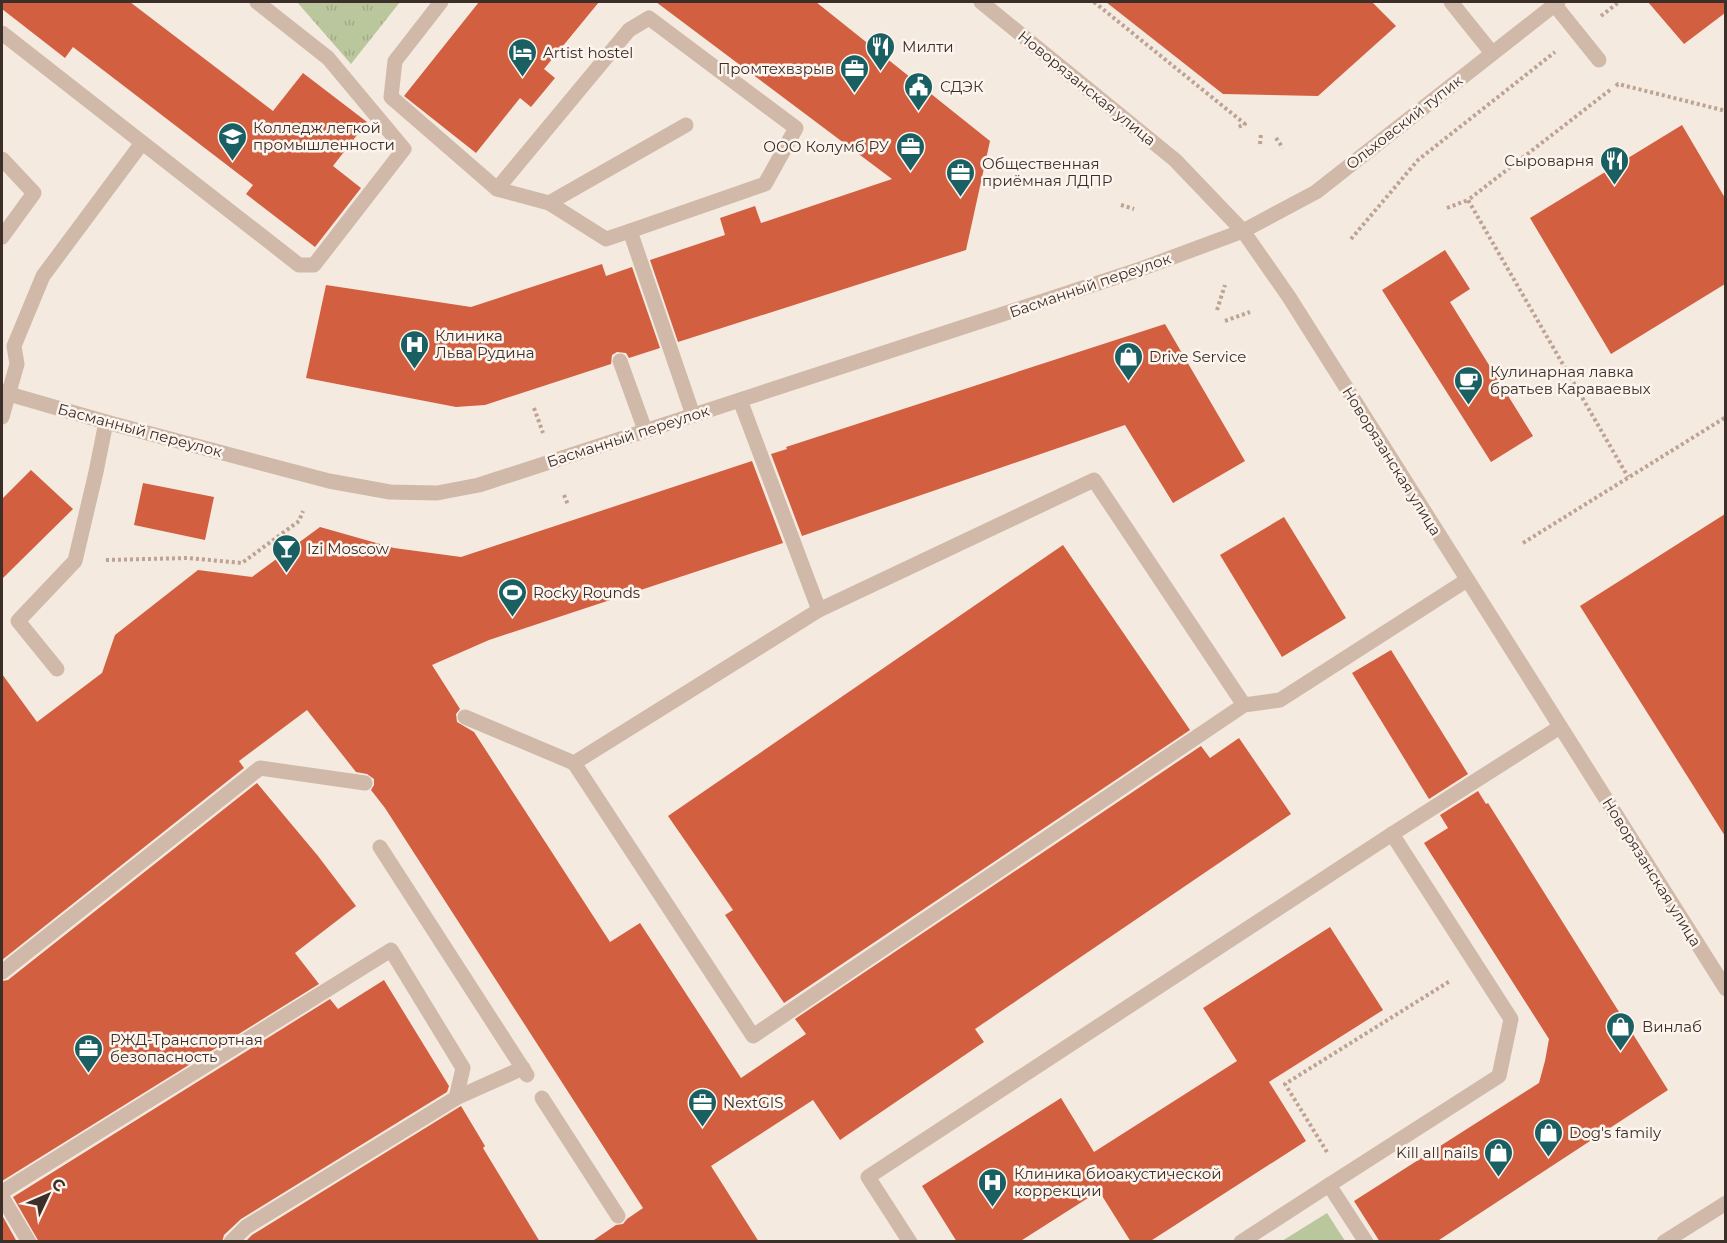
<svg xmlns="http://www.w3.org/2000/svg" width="1727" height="1243" font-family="Montserrat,sans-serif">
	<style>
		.grass { fill: url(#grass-tufts) }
		.green { fill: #bac79d }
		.building { fill: #d25f40 }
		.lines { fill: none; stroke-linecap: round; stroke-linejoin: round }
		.path { stroke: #bca393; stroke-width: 4; stroke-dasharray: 3 3; stroke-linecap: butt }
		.service { stroke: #d0b9a9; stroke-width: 15 }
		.minor { stroke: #d0b9a9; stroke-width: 15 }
		.tertiary { stroke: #d0b9a9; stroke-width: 15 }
		.labels { text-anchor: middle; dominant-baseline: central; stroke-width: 5; stroke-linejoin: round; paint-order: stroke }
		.poi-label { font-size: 15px; fill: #3c2f2a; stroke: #fcf4ed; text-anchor: start }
		.street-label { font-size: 15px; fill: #3c2f2a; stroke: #fcf4ed }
	</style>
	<defs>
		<pattern id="grass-tufts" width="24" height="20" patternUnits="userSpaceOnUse" patternTransform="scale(1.5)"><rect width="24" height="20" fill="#bac79d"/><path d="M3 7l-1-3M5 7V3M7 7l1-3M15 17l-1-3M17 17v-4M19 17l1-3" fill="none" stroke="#a1ab87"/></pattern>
	</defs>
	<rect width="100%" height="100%" fill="#f5eadf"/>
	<!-- grass -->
	<polygon class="grass" points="297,2 400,2 351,64"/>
	<!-- green -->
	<polygon class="green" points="1327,1213 1345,1241 1282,1241"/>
	<!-- building -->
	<g class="building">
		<polygon points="2,2 130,2 273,111 303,73 367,122 333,166 361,188 315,247 246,194 253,185 73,47 65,58 2,9"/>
		<polygon points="479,2 599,2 544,69 555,78 531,107 520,98 476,153 404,96"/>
		<polygon points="656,2 816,2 990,141 966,250 678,342 650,260 725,235 720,218 755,206 761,223 892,179"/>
		<polygon points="1106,2 1372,2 1396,26 1318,96 1223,94"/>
		<polygon points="1648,2 1725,2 1725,13 1684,44"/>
		<polygon points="1682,125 1725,198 1725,284 1611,354 1530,218"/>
		<polygon points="1445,250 1470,289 1450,302 1533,436 1491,462 1382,290"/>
		<polygon points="602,264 606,276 632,267 660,348 629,358 626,353 617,352 612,355 611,364 485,405 470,406 456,407 306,378 326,285 471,307"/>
		<polygon points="1165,324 1245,461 1173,503 1125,425 802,536 771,454 787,449 786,447"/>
		<polygon points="752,461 783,543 489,640 432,665 460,709 456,714 457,722 474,732 610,942 640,923 741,1078 806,1034 795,1019 1201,746 1210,758 1239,738 1291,814 975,1029 984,1042 840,1140 813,1100 711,1166 759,1242 591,1242 616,1225 623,1224 627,1219 643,1208 385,808 371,790 374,785 374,779 367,774 356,772 307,710 239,761 244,768 2,960 2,674 37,722 102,673 115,635 198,570 252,577 320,527 394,548 461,557"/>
		<polygon points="31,470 73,509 2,579 2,499"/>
		<polygon points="143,483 214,497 205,540 134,525"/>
		<polygon points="1725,514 1725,836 1580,606"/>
		<polygon points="1284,517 1346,618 1282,657 1220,555"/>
		<polygon points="1063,545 1190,730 784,1003 725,915 733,910 668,816"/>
		<polygon points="1391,650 1468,774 1429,799 1352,673"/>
		<polygon points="257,783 318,856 356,906 295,953 319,984 2,1181 2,981 8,980"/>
		<polygon points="1478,791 1486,804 1488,803 1668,1090 1436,1242 1380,1242 1354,1201 1539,1083 1545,1061 1549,1039 1424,843 1448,828 1440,815"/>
		<polygon points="1330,927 1383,1010 1269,1082 1306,1141 1149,1242 1131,1242 1099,1191 1019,1242 957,1242 922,1186 1061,1098 1094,1152 1237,1061 1203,1008"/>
		<polygon points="384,980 449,1086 447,1092 241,1219 224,1235 222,1242 39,1242 13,1197 330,999 338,1009"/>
		<polygon points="461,1106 485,1146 483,1148 540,1242 245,1242 252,1235"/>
		<polygon points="2,1215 17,1242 2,1242"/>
	</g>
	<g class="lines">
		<!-- path -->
		<g class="path">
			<polyline points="1094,2 1245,124 1236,128"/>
			<polyline points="1601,16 1619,2"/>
			<polyline points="1616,86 1618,84 1726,111"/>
			<polyline points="1610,90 1468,200 1628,477"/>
			<polyline points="1276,138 1283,148"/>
			<polyline points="1260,144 1261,134"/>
			<polyline points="1121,205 1134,209"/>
			<polyline points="1447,208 1468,200"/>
			<polyline points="1351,239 1418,160 1555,52"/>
			<polyline points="1217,310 1225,285"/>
			<polyline points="1225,321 1250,312"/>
			<polyline points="534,408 543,433"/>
			<polyline points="564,495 568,505"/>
			<polyline points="1523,543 1726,417"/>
			<polyline points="106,560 188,558 242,563 299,521 303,511"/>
			<polyline points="1327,1152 1285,1084 1450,981"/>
		</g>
		<!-- service -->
		<g class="service">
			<polyline points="441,2 395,61 391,97 497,189 549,203 606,239 630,231 693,415"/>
			<polyline points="1451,2 1492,53"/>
			<polyline points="1554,4 1599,60"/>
			<polyline points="2,33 299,265 314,265 404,149 328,58 257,2"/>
			<polyline points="2,159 34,193 2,237"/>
			<polyline points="497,189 629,30 649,18 796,128 765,184 630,231"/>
			<polyline points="549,203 686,125"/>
			<polyline points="620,361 645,430"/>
			<polyline points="740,400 819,610"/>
			<polyline points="2,417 17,364 14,346 43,276 142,143"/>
			<polyline points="57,669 18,621 75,561 96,472 106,422"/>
			<polyline points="1244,705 753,1036 574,763 819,610 1094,480 1244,705 1280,700 1467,580"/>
			<polyline points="465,717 574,763"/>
			<polyline points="380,847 527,1075"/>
			<polyline points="2,972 260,768 365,783"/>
			<polyline points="456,1098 523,1068"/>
			<polyline points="542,1098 618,1216"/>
			<polyline points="2,1192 391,950 463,1068 456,1098 246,1227 231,1242"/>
			<polyline points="2,1197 29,1242"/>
			<polyline points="910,1242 868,1177 1392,834"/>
			<polyline points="1241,1242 1329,1185"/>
			<polyline points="1366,1242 1329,1185 1499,1076 1511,1019 1392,834 1560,727"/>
		</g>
		<!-- minor -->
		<polyline class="minor" points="2,392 106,422 329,481 390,492 437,493 479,485 1138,270 1243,231 1316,192 1558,2"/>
		<!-- tertiary -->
		<g class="tertiary">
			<polyline points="981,2 1175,160 1243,231 1289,297 1726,989"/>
			<polyline points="1664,1242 1726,1203"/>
		</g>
	</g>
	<!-- icons -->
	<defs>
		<symbol id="restaurant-pin" viewBox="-11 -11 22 30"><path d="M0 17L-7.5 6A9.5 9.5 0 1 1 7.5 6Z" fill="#1a6063" stroke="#fcf4ed"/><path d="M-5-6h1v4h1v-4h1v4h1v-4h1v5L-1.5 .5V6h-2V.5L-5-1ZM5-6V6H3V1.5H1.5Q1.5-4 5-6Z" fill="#fff"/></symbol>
		<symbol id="hotel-pin" viewBox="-11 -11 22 30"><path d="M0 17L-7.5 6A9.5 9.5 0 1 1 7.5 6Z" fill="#1a6063" stroke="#fcf4ed"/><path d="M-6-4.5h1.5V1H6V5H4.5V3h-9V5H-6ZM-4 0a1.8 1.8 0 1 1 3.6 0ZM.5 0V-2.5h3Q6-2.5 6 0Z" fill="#fff"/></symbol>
		<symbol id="office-pin" viewBox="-11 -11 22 30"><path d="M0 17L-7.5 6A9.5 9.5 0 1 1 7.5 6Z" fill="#1a6063" stroke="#fcf4ed"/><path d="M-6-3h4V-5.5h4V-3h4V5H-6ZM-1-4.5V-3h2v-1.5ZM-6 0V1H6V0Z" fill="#fff"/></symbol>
		<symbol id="civic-pin" viewBox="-11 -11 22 30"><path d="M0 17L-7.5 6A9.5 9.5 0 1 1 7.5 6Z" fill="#1a6063" stroke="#fcf4ed"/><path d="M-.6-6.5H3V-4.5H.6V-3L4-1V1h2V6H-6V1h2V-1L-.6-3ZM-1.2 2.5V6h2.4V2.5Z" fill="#fff"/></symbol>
		<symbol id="university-pin" viewBox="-11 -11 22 30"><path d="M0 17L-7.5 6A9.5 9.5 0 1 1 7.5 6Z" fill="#1a6063" stroke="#fcf4ed"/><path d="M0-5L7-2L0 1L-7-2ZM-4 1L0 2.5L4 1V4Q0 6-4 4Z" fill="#fff"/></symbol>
		<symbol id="hospital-pin" viewBox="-11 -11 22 30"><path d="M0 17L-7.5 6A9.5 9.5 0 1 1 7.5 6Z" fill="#1a6063" stroke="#fcf4ed"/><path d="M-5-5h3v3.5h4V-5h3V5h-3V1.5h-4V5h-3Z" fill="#fff"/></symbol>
		<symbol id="shop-pin" viewBox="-11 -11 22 30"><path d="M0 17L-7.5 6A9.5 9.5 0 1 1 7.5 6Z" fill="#1a6063" stroke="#fcf4ed"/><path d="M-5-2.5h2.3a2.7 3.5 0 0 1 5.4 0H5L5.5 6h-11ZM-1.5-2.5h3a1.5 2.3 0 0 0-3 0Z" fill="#fff"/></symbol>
		<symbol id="cafe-pin" viewBox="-11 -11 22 30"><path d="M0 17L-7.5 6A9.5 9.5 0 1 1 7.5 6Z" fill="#1a6063" stroke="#fcf4ed"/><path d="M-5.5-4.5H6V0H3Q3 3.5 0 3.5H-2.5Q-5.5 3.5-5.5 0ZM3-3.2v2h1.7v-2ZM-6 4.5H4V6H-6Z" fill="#fff"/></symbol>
		<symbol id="bar-pin" viewBox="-11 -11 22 30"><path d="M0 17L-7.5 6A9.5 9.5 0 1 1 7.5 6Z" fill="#1a6063" stroke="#fcf4ed"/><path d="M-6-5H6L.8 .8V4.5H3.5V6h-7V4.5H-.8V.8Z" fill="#fff"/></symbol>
		<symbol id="stadium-pin" viewBox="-11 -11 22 30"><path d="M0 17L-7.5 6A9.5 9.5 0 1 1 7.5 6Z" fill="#1a6063" stroke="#fcf4ed"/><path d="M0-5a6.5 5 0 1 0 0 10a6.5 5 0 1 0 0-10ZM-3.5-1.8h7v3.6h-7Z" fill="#fff"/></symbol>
	</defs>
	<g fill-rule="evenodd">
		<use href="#restaurant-pin" x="864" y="30" width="33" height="45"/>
		<use href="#hotel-pin" x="506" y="36" width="33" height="45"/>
		<use href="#office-pin" x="838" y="52" width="33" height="45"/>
		<use href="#civic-pin" x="902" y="70" width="33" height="45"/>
		<use href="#university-pin" x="216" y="120" width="33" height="45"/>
		<use href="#office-pin" x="894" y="130" width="33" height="45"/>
		<use href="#restaurant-pin" x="1598" y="144" width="33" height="45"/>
		<use href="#office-pin" x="944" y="156" width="33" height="45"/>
		<use href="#hospital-pin" x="398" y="328" width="33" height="45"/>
		<use href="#shop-pin" x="1112" y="340" width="33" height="45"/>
		<use href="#cafe-pin" x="1452" y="364" width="33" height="45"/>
		<use href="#bar-pin" x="270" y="532" width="33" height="45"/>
		<use href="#stadium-pin" x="496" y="576" width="33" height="45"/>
		<use href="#shop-pin" x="1604" y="1010" width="33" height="45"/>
		<use href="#office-pin" x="72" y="1032" width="33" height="45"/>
		<use href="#office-pin" x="686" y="1086" width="33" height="45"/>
		<use href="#shop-pin" x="1532" y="1116" width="33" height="45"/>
		<use href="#shop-pin" x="1482" y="1136" width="33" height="45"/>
		<use href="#hospital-pin" x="976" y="1166" width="33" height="45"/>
	</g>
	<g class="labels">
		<!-- poi labels -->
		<g class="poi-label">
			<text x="902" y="46">Милти</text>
			<text x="543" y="52">Artist hostel</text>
			<text x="834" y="68" text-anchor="end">Промтехвзрыв</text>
			<text x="940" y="86">СДЭК</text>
			<text x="253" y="127">Колледж легкой<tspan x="253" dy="17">промышленности</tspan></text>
			<text x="889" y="146" text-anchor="end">ООО Колумб РУ</text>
			<text x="1594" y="160" text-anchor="end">Сыроварня</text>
			<text x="982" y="163">Общественная<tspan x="982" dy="17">приёмная ЛДПР</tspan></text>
			<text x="435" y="335">Клиника<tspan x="435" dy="17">Льва Рудина</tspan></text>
			<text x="1149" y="356">Drive Service</text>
			<text x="1490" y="371">Кулинарная лавка<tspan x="1490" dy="17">братьев Караваевых</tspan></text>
			<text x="307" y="548">Izi Moscow</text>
			<text x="533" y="592">Rocky Rounds</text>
			<text x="1642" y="1026">Винлаб</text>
			<text x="110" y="1039">РЖД-Транспортная<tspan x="110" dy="17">безопасность</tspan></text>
			<text x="723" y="1102">NextGIS</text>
			<text x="1569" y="1132">Dog's family</text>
			<text x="1478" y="1152" text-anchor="end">Kill all nails</text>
			<text x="1014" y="1173">Клиника биоакустической<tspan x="1014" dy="17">коррекции</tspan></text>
		</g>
		<!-- street labels -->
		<g class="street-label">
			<text transform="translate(1087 88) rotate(39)">Новорязанская улица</text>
			<text transform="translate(1404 122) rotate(-38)">Ольховский тупик</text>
			<text transform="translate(1090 285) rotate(-19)">Басманный переулок</text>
			<text transform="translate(140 430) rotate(15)">Басманный переулок</text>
			<text transform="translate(628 436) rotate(-18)">Басманный переулок</text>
			<text transform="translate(1392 461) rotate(58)">Новорязанская улица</text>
			<text transform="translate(1652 872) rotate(58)">Новорязанская улица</text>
		</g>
	</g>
	<!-- border -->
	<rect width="1727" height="1243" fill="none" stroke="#3c2f2a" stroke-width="6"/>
	<!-- north arrow -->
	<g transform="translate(48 1195) rotate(46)" stroke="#fcf4ed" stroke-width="4.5" paint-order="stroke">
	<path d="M0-4.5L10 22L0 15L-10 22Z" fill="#3c2f2a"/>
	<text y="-9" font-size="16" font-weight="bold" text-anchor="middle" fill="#3c2f2a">С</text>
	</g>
</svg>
